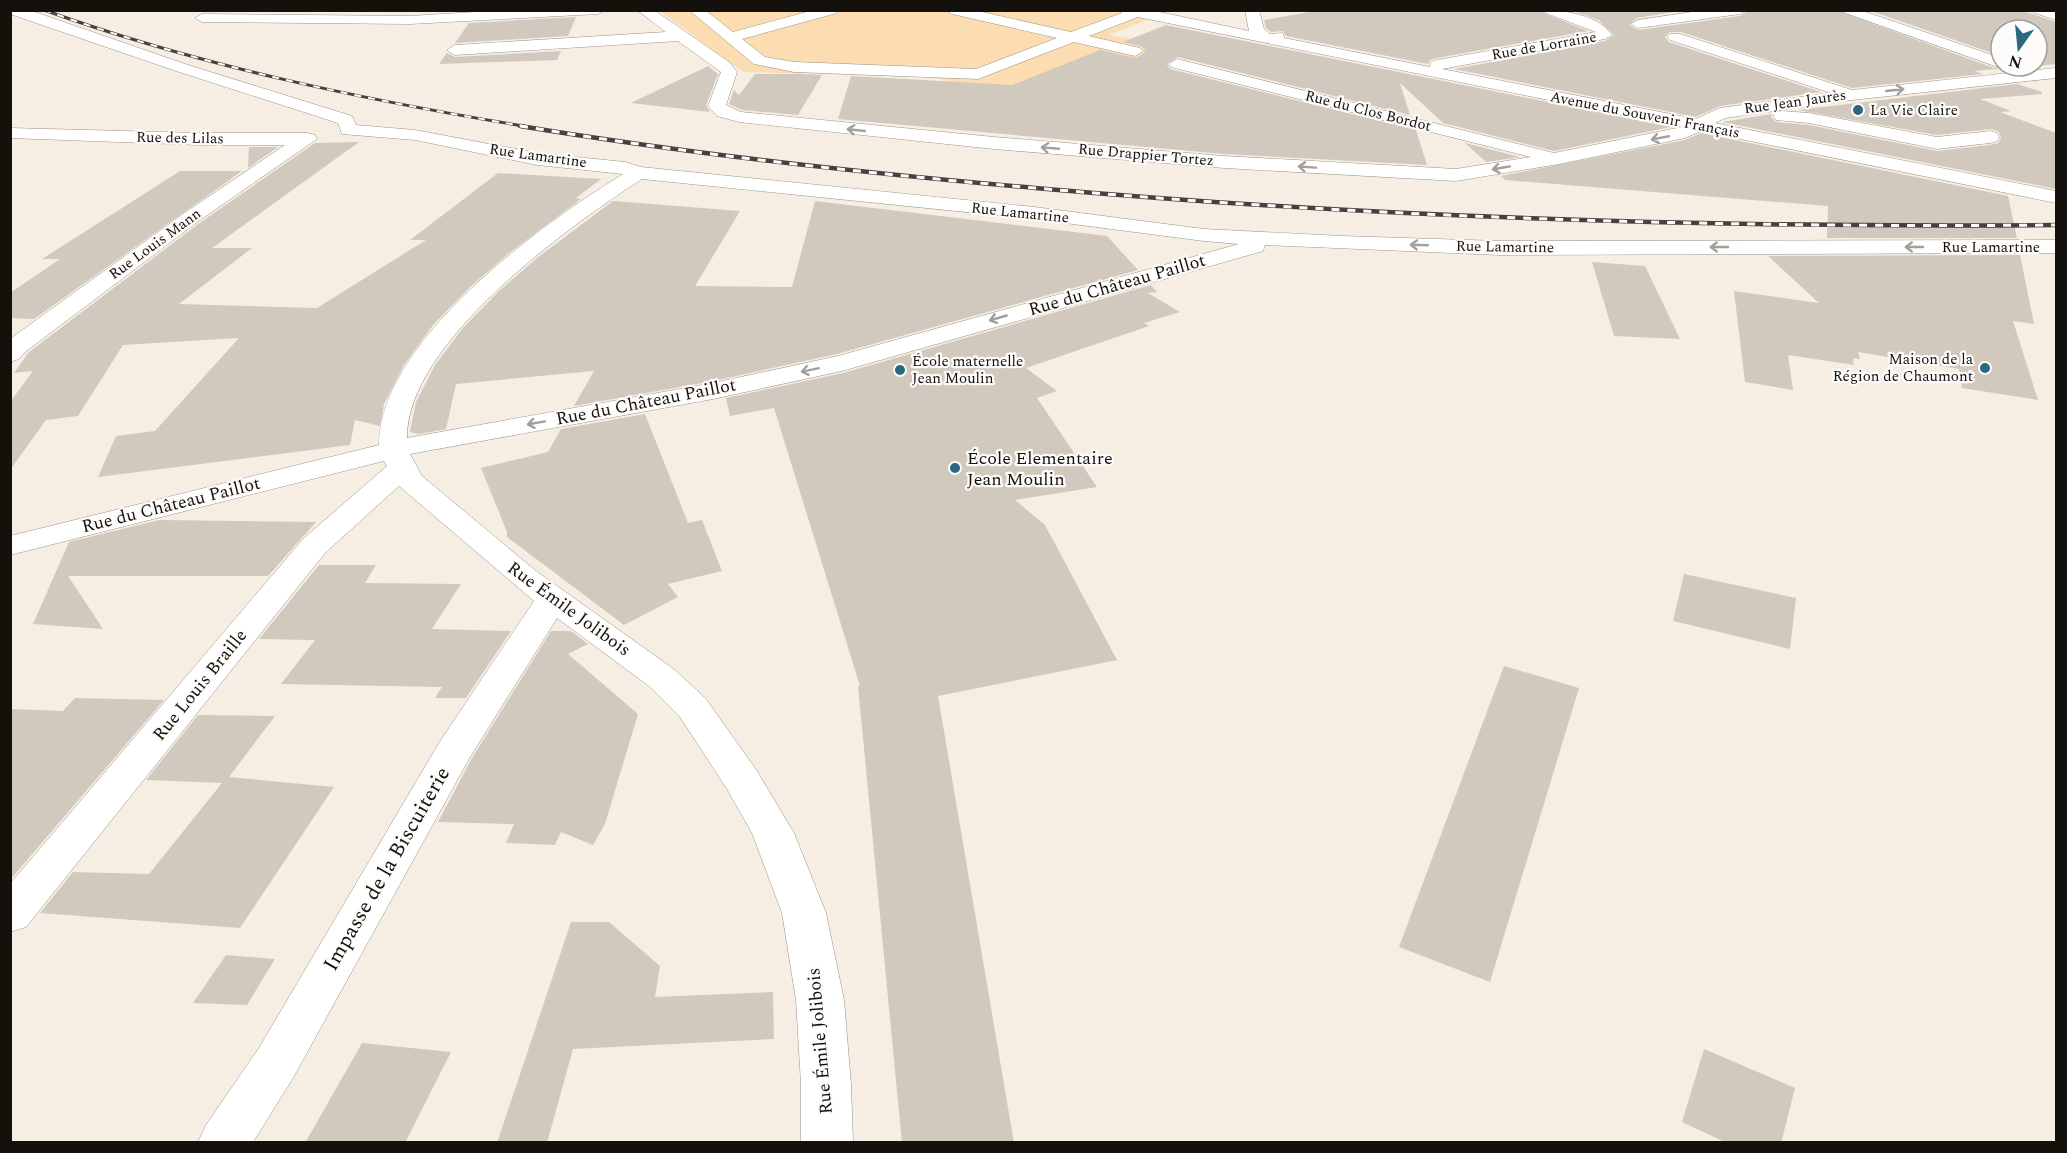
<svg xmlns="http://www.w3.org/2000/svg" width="2067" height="1153" font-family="Spectral,serif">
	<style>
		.green { fill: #fcddb2 }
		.building { fill: #d1c9be }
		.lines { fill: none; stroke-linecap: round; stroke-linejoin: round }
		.minor-casing { stroke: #9a9389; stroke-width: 1 }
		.minor { fill: #fff; fill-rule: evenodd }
		.rail-far1-casing { stroke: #46413c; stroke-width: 3 }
		.rail-casing { stroke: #46413c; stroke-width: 4.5 }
		.rail-far1 { stroke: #fefcfa; stroke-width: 2; stroke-dasharray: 7; stroke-linecap: butt }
		.rail { stroke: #fefcfa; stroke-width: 3; stroke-dasharray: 8; stroke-linecap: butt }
		.oneway { stroke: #a1a09e }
		.poi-dot { fill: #2a687e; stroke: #fefcfa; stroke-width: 2 }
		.labels { text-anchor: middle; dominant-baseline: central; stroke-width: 4.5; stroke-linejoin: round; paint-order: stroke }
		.far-street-label { font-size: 15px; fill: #14110d; stroke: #fefcfa }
		.far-poi-label { font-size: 15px; fill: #14110d; stroke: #fefcfa; text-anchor: start }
		.street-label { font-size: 18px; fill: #14110d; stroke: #fefcfa }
		.poi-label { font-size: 18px; fill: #14110d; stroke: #fefcfa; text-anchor: start }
		.near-street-label { font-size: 21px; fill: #14110d; stroke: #fefcfa }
	</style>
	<rect width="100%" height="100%" fill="#f6eee3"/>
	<!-- green -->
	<polygon class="green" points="660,11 1169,11 1109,35 1162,44 1045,105 931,77 743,72"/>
	<!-- building -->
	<g class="building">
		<polygon points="1321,10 1536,10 1588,31 1437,58 1430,60 1428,64 1286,36 1283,31 1271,32 1266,28 1264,20"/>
		<polygon points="1570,10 1686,10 1637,18 1629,25 1638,30 1740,16 1749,10 1835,10 1994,68 2031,66 1974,71 1983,74 1852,88 1681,32 1670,32 1665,37 1669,42 1821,92 1720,106 1696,117 1454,69 1605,41 1614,35 1599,20"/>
		<polygon points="1868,10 2016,10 2033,14 2056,22 2056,64 2037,66 2037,30 2001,30 2001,56"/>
		<polygon points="576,17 568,36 455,43 469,23"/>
		<polygon points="1166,25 1671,127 1554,151 1443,123 1400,83 1410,115 1178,57 1167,64 1170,69 1416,130 1427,165 1224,154 838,119 851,76 1012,85 1100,50 1136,58 1144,53 1145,49 1141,46 1123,42"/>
		<polygon points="561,51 557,60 439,64 447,53 455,57"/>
		<polygon points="708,66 718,74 706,105 710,112 631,103"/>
		<polygon points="755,74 798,74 822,75 798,115 742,110 729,104 734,90 739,95"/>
		<polygon points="2017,84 2042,92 2042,94 1980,99 2011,111 2000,112 2056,133 2056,189 1722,122 1772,114 1771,117 1776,122 1809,125 1937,151 1990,145 1998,143 2001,138 1999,132 1991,129 1937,135 1798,110"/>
		<polygon points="1701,133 2013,197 2008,196 2017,238 1827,238 1828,206 1505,180 1501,176 1685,140"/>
		<polygon points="359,142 212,248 252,248 179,304 317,308 426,240 410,240 498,173 601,179 576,198 581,199 509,253 469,288 433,325 404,365 384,404 380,426 355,420 350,445 98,477 116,436 155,431 239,338 123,345 78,416 46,420 10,470 10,402 33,371 14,373 29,352 201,222 315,143"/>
		<polygon points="1465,143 1520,157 1486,162"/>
		<polygon points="249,147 278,147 248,168"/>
		<polygon points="180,171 242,171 34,319 10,318 10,293 60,259 42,259"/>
		<polygon points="613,201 740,211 695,286 792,287 815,201 1107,236 1138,270 837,354 713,381 574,406 594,371 456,384 446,429 419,434 410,432 416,402 435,365 463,328 498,292 537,258"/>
		<polygon points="2020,255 2034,324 2013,321 2038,400 1962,388 1959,369 1858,352 1860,359 1853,358 1854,365 1788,355 1793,390 1745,382 1734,291 1819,303 1768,256"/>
		<polygon points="1592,262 1645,266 1680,339 1614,336"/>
		<polygon points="1151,285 1157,292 1148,293 1180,312 1144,323 1149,326 1026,368 1057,391 1037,398 1097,487 1015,500 1045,525 1117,660 938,696 1014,1143 902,1143 858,686 860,686 774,408 730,416 726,398 843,373"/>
		<polygon points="645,414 688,523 702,520 722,571 668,584 678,597 624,625 507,537 507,532 481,468 548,452 561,429"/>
		<polygon points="159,520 316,522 268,576 68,576 103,629 33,624 69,542"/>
		<polygon points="319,565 376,565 365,583 461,584 432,629 511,631 466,698 435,698 442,687 281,684 315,640 259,639"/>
		<polygon points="1684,574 1796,598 1790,649 1673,621"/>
		<polygon points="551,631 571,631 588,644 568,654 638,714 605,824 593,845 561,832 555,845 506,843 514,824 438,822 472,758"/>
		<polygon points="1504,666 1579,688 1490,982 1399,947"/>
		<polygon points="75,698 164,700 10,880 10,709 63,711"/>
		<polygon points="198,715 275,716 229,777 334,787 240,928 40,913 73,872 149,874 222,783 146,780"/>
		<polygon points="571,922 609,922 660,966 655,997 773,992 774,1039 573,1049 547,1143 497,1143"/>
		<polygon points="226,955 275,959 247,1005 193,1003"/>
		<polygon points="362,1043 451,1052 405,1143 305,1143"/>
		<polygon points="1704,1049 1795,1088 1781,1143 1727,1143 1682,1122"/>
	</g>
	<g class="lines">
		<defs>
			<g id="minor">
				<path d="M10,10H29L188,65L352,116L356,125L415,130L537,153L625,162L641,167L1034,207L1204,229L1342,236L1500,241L2056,240V253L1500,255L1265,245L1263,251L842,371L713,399L410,454L422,476L536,571L675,670L706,699L757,771L794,833L826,913L844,1000L851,1084L853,1142H801V1084L796,1000L782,913L752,833L727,789L680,717L649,686L557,618L470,757L293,1078L253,1142H198L206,1125L259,1048L439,743L534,601L399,486L325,553L26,927L10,932V884L303,539L387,466L384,461L10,555V536L379,445C380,340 541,225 623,174L537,165L415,140L342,134L338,123L176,71L10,14ZM642,179L1034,219L1204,241L1239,244L838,356L713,383L407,438C406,343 569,226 642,179Z"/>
				<polygon points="508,10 605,10 598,14 410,24 202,22 195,18 202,14 410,16"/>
				<path d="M637,10H654L729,62L737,72L726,105L741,112L994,137L1224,156L1456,169L1531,157L1171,67L1169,64L1177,59L1554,153L1682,127L1138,17L1089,36L1140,48L1143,51L1135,56L1074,42L978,79L794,72L754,64L689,10H705L733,32L814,10H839L837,13L742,39L765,57L794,62L976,69L1057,38L952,14L945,10H973L1071,32L1122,13L1120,10H1150L1249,31L1245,10H1259L1264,29L1270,34L1283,33L1284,38L1430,67L1431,62L1437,60L1596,32L1538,10C1562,10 1598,14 1612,35L1605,39L1442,69L1696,119L1720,108L1831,93L1670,40L1667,37L1670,34H1680L1852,90L2056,68V78L1852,100L1725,118L1715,123L2056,191V203L1701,131L1685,138L1559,164L1456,181L1224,168L994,149L739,122L717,116L708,106L721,72L678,41L455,55L447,50L455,45L666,32Z"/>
				<polygon points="1705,10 1747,10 1740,14 1638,28 1631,24 1638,20"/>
				<polygon points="1837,10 1860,10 2001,58 2001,66 2007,66 1995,66"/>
				<polygon points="2033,10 2056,11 2056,20 2035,13"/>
				<polygon points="1782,111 1809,113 1937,137 1990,131 1997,133 1999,137 1997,141 1990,143 1937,149 1809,123 1776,120 1773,116 1776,112"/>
				<polygon points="10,128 200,133 308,133 315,135 317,139 200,220 25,352 19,359 10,362 10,339 186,212 285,145 200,145 10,138"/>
			</g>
		</defs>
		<!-- minor casing -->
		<use href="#minor" class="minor-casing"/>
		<!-- minor -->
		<use href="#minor" class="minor"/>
		<defs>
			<path id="rail-far1" d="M44,10C200,66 365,100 529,127"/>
			<path id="rail" d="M520,126C690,154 862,173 1035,188C1375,218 1715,228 2056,225"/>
		</defs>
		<!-- rail-far1 casing -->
		<use href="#rail-far1" class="rail-far1-casing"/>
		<!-- rail casing -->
		<use href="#rail" class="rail-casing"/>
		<!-- rail-far1 -->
		<use href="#rail-far1" class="rail-far1"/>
		<!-- rail -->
		<use href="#rail" class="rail"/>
	</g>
	<!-- one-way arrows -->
	<defs><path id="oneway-shaft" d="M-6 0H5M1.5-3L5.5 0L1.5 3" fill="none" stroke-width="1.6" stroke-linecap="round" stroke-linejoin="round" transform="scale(1.5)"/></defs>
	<g class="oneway">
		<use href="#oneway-shaft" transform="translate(1895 90) rotate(-6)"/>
		<use href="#oneway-shaft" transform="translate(856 130) rotate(-174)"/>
		<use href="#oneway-shaft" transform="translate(1660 138) rotate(169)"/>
		<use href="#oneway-shaft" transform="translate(1050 148) rotate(-175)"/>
		<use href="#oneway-shaft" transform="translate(1307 167) rotate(-176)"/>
		<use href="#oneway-shaft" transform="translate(1501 168) rotate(170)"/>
		<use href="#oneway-shaft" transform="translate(1419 245) rotate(-178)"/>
		<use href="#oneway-shaft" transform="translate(1719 247) rotate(180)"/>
		<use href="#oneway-shaft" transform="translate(1914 247) rotate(180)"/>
		<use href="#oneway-shaft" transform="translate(998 318) rotate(164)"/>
		<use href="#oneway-shaft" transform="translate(810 370) rotate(168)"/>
		<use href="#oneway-shaft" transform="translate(536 423) rotate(170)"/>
	</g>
	<!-- markers -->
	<g class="poi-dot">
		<circle cx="1858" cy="110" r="6"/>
		<circle cx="1985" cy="368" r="6"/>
		<circle cx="900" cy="370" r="6"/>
		<circle cx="955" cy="468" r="6"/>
	</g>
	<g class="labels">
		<!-- far-street labels -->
		<g class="far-street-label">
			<text transform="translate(1544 46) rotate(-10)">Rue de Lorraine</text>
			<text transform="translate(1795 102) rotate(-8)">Rue Jean Jaurès</text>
			<text transform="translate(1368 111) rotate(14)">Rue du Clos Bordot</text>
			<text transform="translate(1645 115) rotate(11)">Avenue du Souvenir Français</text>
			<text transform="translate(180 138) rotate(1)">Rue des Lilas</text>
			<text transform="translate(1146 155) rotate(5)">Rue Drappier Tortez</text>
			<text transform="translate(538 156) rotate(8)">Rue Lamartine</text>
			<text transform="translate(1020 213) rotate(6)">Rue Lamartine</text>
			<text transform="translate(155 244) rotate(-36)">Rue Louis Mann</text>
			<text transform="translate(1505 247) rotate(1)">Rue Lamartine</text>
			<text x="1991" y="247">Rue Lamartine</text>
		</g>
		<!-- far-poi labels -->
		<g class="far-poi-label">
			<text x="1870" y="110">La Vie Claire</text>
			<text x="1973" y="359" text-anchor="end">Maison de la<tspan x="1973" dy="17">Région de Chaumont</tspan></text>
			<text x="912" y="361">École maternelle<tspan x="912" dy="17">Jean Moulin</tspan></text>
		</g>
		<!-- street labels -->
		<g class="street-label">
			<text transform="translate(1117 285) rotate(-16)">Rue du Château Paillot</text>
			<text transform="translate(646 402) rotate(-11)">Rue du Château Paillot</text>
			<text transform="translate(171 505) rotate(-14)">Rue du Château Paillot</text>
			<text transform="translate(569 609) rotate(36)">Rue Émile Jolibois</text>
			<text transform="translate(200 685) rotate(-51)">Rue Louis Braille</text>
			<text transform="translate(820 1041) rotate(-95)">Rue Émile Jolibois</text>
		</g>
		<!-- poi labels -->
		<g class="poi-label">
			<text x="967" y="458">École Elementaire<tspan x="967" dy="21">Jean Moulin</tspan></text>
		</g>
		<!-- near-street labels -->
		<g class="near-street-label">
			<text transform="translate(387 869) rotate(-60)">Impasse de la Biscuiterie</text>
		</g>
	</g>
	<!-- border -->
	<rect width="2067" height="1153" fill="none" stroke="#14110d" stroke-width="24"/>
	<!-- north arrow -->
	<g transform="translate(2019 48) rotate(195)"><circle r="28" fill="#fefcfa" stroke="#a09e9b" stroke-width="1.5"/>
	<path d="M0-4.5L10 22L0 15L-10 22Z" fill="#2a687e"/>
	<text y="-9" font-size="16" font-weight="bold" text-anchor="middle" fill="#14110d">N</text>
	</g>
</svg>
